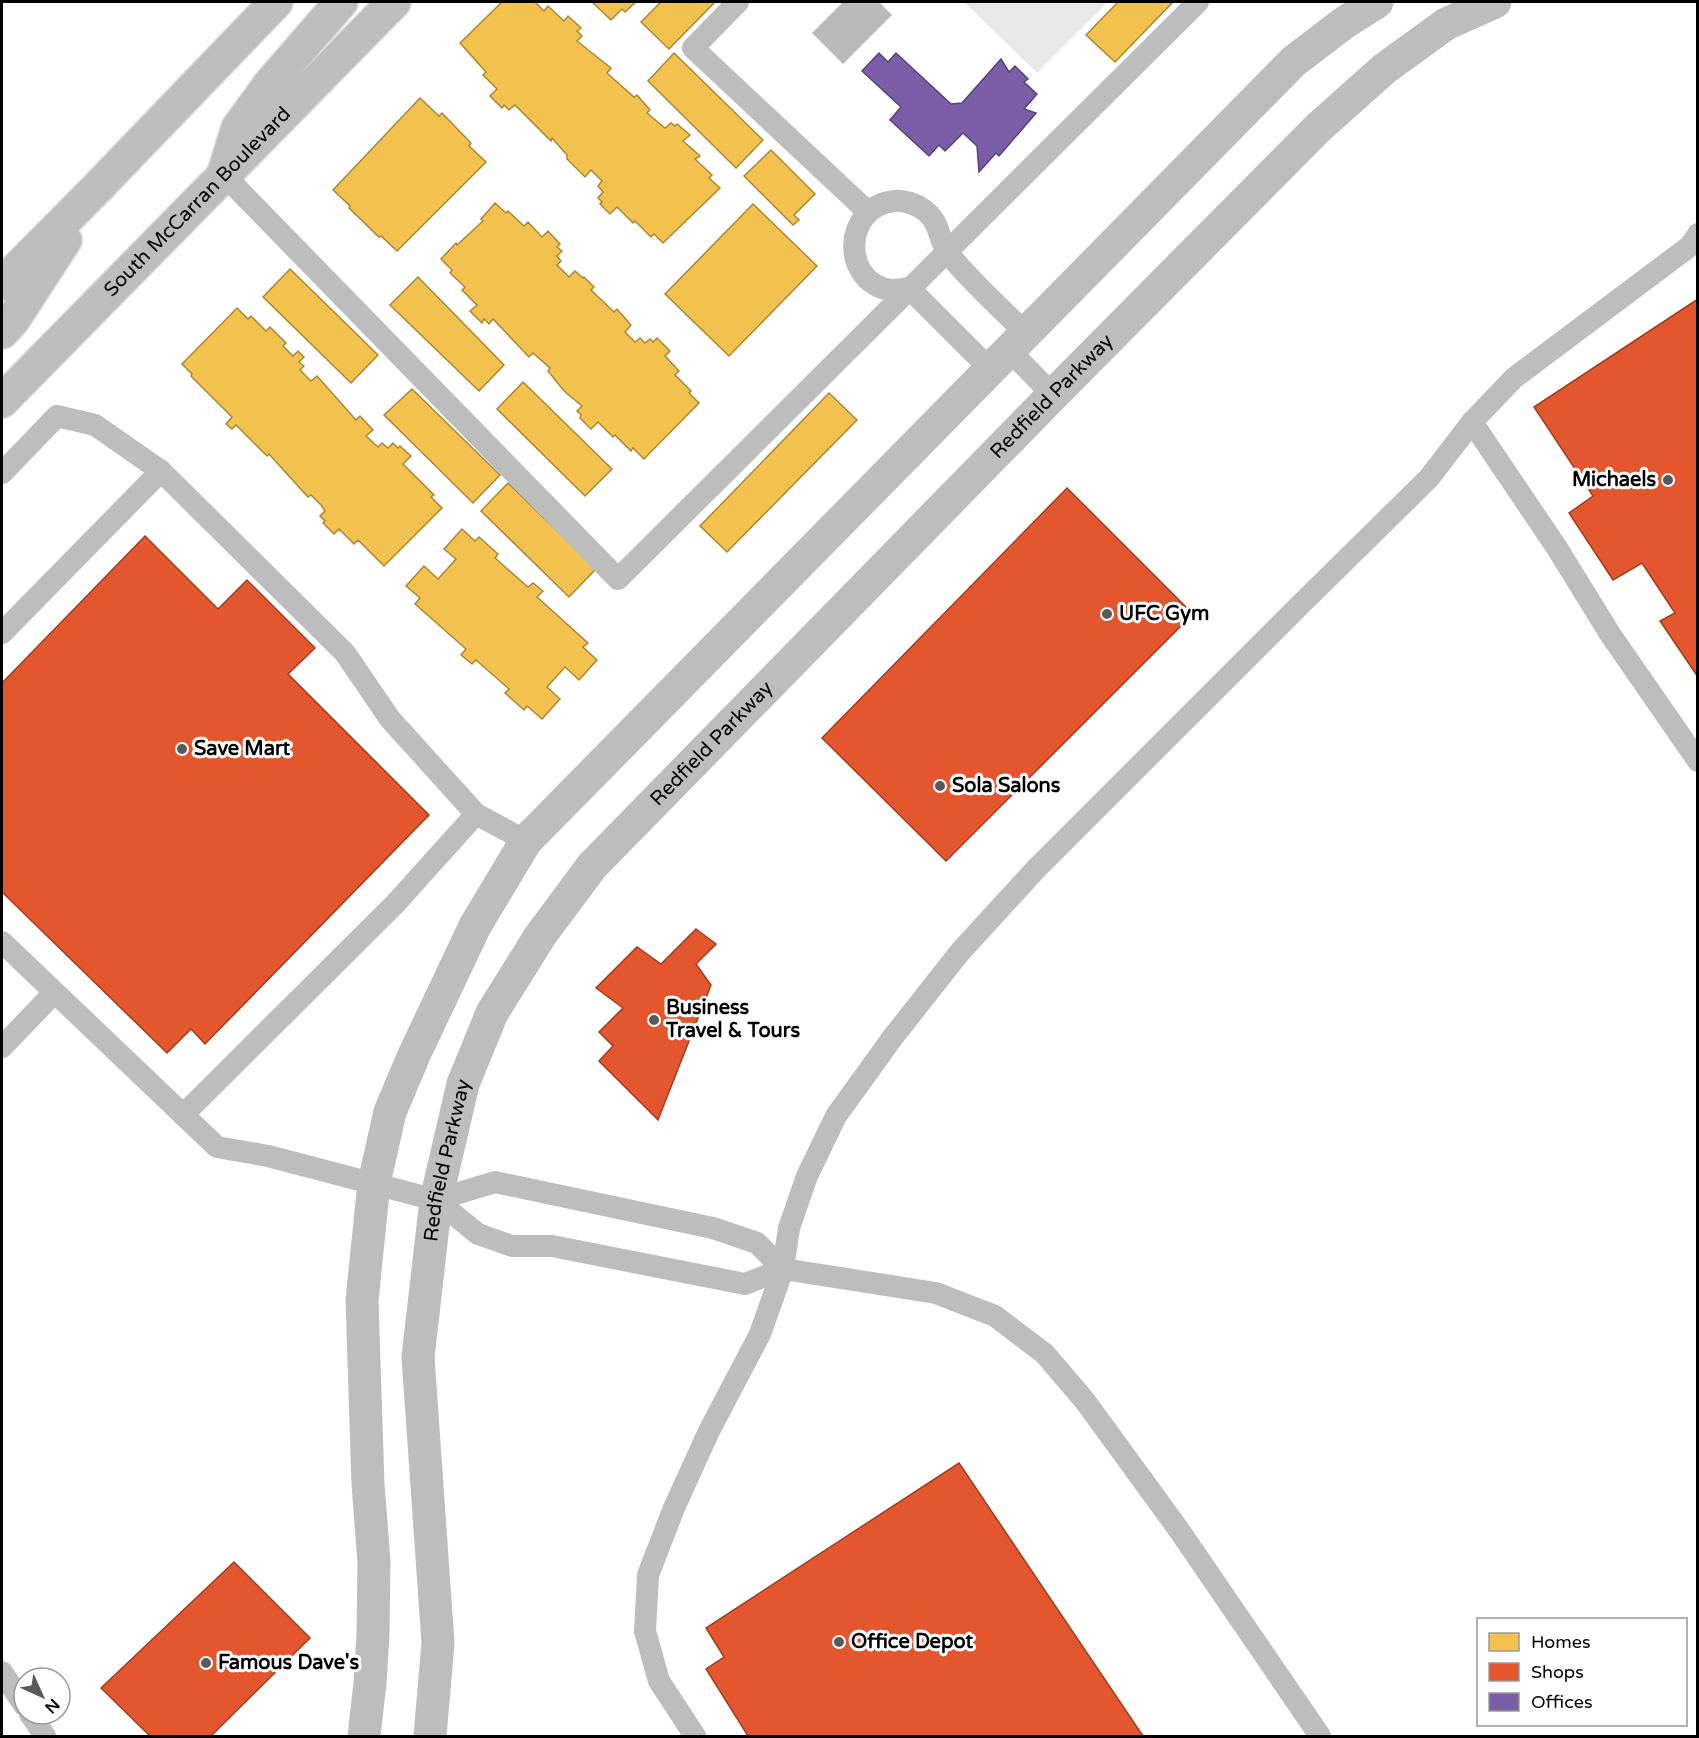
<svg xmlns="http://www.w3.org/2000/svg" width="1699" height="1738" font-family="'Varela Round',sans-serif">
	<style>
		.green { fill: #e8e8e8 }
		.water { fill: #bababa }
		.homes { fill: #f2c14e; stroke: #a98737; stroke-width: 1.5 }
		.shops { fill: #e4572e; stroke: #a03d20; stroke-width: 1.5 }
		.offices { fill: #7b5ea7; stroke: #564275; stroke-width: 1.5 }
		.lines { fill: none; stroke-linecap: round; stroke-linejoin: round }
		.primary-casing { stroke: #dbdbdb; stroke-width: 36 }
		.service { stroke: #bdbdbd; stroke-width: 22 }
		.tertiary { stroke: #bdbdbd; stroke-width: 33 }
		.primary { stroke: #bdbdbd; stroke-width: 33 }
		.poi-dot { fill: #595959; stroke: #fff; stroke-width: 2 }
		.labels { text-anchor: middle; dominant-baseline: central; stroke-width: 6; stroke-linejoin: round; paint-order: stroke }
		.street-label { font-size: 20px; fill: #000; stroke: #fff }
		.poi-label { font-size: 20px; font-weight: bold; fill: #000; stroke: #fff; text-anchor: start }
	</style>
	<rect width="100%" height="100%" fill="#fff"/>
	<!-- green -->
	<polygon class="green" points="964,2 1108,2 1037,73"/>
	<!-- water -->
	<polygon class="water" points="843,2 879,2 892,15 843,64 812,33"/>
	<!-- homes -->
	<g class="homes">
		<polygon points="502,2 535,2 544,11 548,6 564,21 568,16 581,28 577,31 582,36 577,41 611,68 607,73 634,97 637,95 650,110 647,113 665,128 671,123 675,126 677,124 690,135 683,141 700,156 695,159 712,175 709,178 720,188 663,243 654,234 651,237 635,221 633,223 617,207 610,214 600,204 602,202 598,198 603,192 598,186 602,181 591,170 585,177 567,159 567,155 552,138 551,141 515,105 509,110 504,105 502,108 490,96 497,89 483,75 486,72 460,43"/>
		<polygon points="592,2 636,2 625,12 622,9 611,20"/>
		<polygon points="661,2 715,2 669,49 641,22"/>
		<polygon points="1118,2 1173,2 1115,62 1086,35"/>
		<polygon points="674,53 763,140 736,168 648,81"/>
		<polygon points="420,98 439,116 442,113 471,143 469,146 486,162 397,251 381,236 379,237 349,208 350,206 333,190"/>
		<polygon points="771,150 815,194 794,215 799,220 793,225 744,176"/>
		<polygon points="495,203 506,213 508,211 524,226 528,222 542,237 548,231 560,244 557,247 562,251 557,256 561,261 557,265 569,277 575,271 583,278 584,277 594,287 591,290 614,312 617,309 631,325 625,332 635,342 640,338 645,343 650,339 653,342 657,338 670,351 665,356 679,371 675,375 691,391 689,393 699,403 644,459 633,448 631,451 615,435 613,437 598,422 591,429 580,418 581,415 577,411 582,406 564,391 548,371 550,368 533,353 529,357 493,319 489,324 484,319 482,323 470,311 477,305 462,290 465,287 450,273 452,270 441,259 456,243 457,245 483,221 481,219"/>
		<polygon points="753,204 817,266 729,356 665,294"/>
		<polygon points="290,269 378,355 351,383 263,297"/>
		<polygon points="418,277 504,365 479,391 390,305"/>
		<polygon points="237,308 248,319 251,316 266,331 270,327 286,343 283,346 293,356 298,351 304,357 299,362 304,366 300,370 311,381 317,376 356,420 360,416 373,430 366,436 378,447 382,443 388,448 393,443 398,448 400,446 411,456 403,464 434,495 431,497 442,508 384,566 358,540 354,544 339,529 334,534 323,523 325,521 320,516 325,511 321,505 311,495 308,497 269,454 267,456 236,425 232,429 226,424 232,417 191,376 192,374 182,364"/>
		<polygon points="523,382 612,469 585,496 497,409"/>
		<polygon points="412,389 500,475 473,503 384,415"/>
		<polygon points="829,393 857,420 727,552 700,526"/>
		<polygon points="508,483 596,569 569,597 481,511"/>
		<polygon points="462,529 475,541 479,537 498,554 495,558 528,587 533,583 543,591 537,597 588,643 583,647 597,660 579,680 565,667 547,687 560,699 542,719 527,706 524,710 505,693 509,689 476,660 472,664 461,655 466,649 415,604 420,598 406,586 424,566 438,579 456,559 444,549"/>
	</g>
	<!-- shops -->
	<g class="shops">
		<polygon points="1698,299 1698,677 1660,621 1675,613 1642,563 1613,580 1569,513 1593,496 1534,407"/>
		<polygon points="1067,488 1193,614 946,861 822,738"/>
		<polygon points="145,536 218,609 247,580 315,648 288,674 429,815 205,1044 191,1029 167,1053 2,892 2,683"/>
		<polygon points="696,929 716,944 696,964 711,985 658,1120 599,1061 613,1046 599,1032 623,1008 596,988 637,947 661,964"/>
		<polygon points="959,1463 1143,1736 748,1736 706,1669 724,1657 706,1628"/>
		<polygon points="234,1562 310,1638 211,1736 150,1736 101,1688"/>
	</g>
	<!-- offices -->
	<polygon class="offices" points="879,53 888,62 896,53 951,104 962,103 1001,59 1009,72 1015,66 1028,79 1024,82 1037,94 1024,109 1036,113 999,156 996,153 979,172 977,146 963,133 945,151 939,145 929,156 890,120 901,107 862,71"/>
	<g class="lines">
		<defs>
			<g id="primary">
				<polyline points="225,170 238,128 270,84 341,2"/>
				<polyline points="2,284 100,185 276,2"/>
				<polyline points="2,332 13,320 65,240"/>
				<path id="s2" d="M2,401L394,2"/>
			</g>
		</defs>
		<!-- primary casing -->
		<use href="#primary" class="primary-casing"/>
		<!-- service -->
		<g class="service">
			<polyline points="738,2 693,48 868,212"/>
			<polyline points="224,175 618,579 1198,2"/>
			<polyline points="1698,234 1690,246 1514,378 1472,422 1557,548 1610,634 1698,761"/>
			<polyline points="1009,350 1053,395"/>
			<path d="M990,369L909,288C904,289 897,290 891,290C841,283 842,207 894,201C904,200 916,204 924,210C941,222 938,240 948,253C971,282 1000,307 1025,333"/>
			<polyline points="2,473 57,416 95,425 161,471 345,653 390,719 476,814"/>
			<polyline points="2,633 161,471"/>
			<polyline points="2,942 217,1147 268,1156 436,1200 478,1234 512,1246 552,1246 745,1284 783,1269 936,1293 995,1316 1045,1354 1085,1401 1179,1530 1320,1736"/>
			<polyline points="2,1047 54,993"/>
			<polyline points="183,1115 395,904 476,814 526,841"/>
			<polyline points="436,1200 495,1182 713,1228 757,1243 783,1269"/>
			<polyline points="2,1672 24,1705"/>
			<polyline points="30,1714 45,1736"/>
			<polyline points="695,1736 659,1681 645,1631 648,1575 674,1508 709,1431 760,1334 783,1269 789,1228 807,1176 836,1116 893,1037 960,952 1036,869 1297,608 1429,478 1472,422"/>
		</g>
		<!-- tertiary -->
		<g class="tertiary">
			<polyline points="364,1736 370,1683 373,1634 374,1562 368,1484 362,1300 374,1183 390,1112 414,1055 475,926 526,841 1294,61 1344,23 1377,2"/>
			<path id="s1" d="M430,1736L438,1643L418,1357L436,1200L463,1084L492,1013L540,936L592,866L1053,395L1319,127L1384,69L1446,24L1495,2"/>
		</g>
		<!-- primary -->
		<use href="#primary" class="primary"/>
	</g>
	<!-- markers -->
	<g class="poi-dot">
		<circle cx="1668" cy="480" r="6"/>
		<circle cx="1107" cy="614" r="6"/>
		<circle cx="182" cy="749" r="6"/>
		<circle cx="940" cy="786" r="6"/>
		<circle cx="654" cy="1020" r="6"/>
		<circle cx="839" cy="1642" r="6"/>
		<circle cx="206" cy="1663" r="6"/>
	</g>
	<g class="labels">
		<!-- street labels -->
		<g class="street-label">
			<text stroke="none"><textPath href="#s2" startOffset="279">South McCarran Boulevard</textPath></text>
			<text stroke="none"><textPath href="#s1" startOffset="1569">Redfield Parkway</textPath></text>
			<text stroke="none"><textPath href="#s1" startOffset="1083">Redfield Parkway</textPath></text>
			<text stroke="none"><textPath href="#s1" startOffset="579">Redfield Parkway</textPath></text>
		</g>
		<!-- poi labels -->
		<g class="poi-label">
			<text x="1656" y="480" text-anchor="end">Michaels</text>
			<text x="1119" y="614">UFC Gym</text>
			<text x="194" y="749">Save Mart</text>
			<text x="952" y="786">Sola Salons</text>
			<text x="666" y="1008">Business<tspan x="666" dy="23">Travel &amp; Tours</tspan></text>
			<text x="851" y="1642">Office Depot</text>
			<text x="218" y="1663">Famous Dave's</text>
		</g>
	</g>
	<!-- border -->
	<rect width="1699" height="1738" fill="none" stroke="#000000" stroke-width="6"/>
	<!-- legend -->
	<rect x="1477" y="1618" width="210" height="108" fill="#ffffff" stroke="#999999" stroke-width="1.5"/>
	<rect x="1489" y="1633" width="30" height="18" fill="#f2c14e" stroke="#999999" stroke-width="1.5"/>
	<text x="1531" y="1648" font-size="18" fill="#000000">Homes</text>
	<rect x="1489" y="1663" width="30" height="18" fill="#e4572e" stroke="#999999" stroke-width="1.5"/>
	<text x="1531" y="1678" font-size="18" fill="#000000">Shops</text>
	<rect x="1489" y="1693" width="30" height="18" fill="#7b5ea7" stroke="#999999" stroke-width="1.5"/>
	<text x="1531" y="1708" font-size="18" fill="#000000">Offices</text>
	<!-- north arrow -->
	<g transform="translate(42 1696) rotate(135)"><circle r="28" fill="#ffffff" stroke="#999999" stroke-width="1.5"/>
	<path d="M0-4.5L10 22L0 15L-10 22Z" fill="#595959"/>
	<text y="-9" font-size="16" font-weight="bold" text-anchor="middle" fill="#000000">N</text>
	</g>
</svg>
